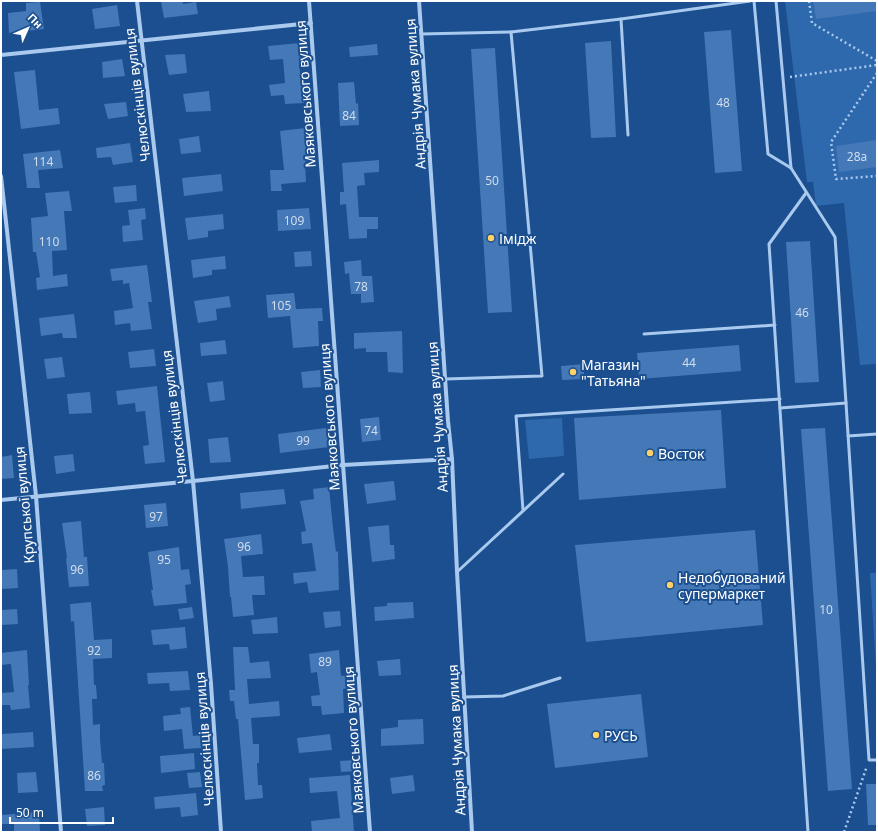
<svg xmlns="http://www.w3.org/2000/svg" width="878" height="833" font-family="'Noto Sans',sans-serif">
	<style>
		.green { fill: #2e69ad }
		.building { fill: #4478b7 }
		.lines { fill: none; stroke-linecap: round; stroke-linejoin: round }
		.path { stroke: #a9c9ee; stroke-width: 2.5; stroke-dasharray: 2 3; stroke-linecap: butt }
		.service { stroke: #a9c9ee; stroke-width: 3 }
		.minor { stroke: #a9c9ee; stroke-width: 4 }
		.poi-dot { fill: #ffd166; stroke: #1b4f8f; stroke-width: 1.5 }
		.labels { text-anchor: middle; dominant-baseline: central; stroke-width: 4; stroke-linejoin: round; paint-order: stroke }
		.number-label { font-size: 12px; fill: #d0dded }
		.street-label { font-size: 14px; fill: #fff; stroke: #1b4f8f }
		.poi-label { font-size: 14px; fill: #fff; stroke: #1b4f8f; text-anchor: start }
	</style>
	<rect width="100%" height="100%" fill="#1b4f8f"/>
	<!-- green -->
	<g class="green">
		<polygon points="785,1 877,1 877,364 860,365 844,203 816,206 813,182 807,182"/>
		<polygon points="562,418 564,456 529,459 525,420"/>
		<polygon points="870,573 877,573 877,681"/>
	</g>
	<!-- building -->
	<g class="building">
		<polygon points="161,1 183,1 183,4 196,2 198,14 164,18"/>
		<polygon points="813,1 877,1 877,11 816,19"/>
		<polygon points="40,2 44,29 9,33 8,13 26,11 26,3"/>
		<polygon points="117,5 120,26 95,29 92,9"/>
		<polygon points="731,30 742,171 715,173 704,32"/>
		<polygon points="611,41 616,137 591,138 585,43"/>
		<polygon points="300,43 302,64 299,64 304,103 285,104 284,95 271,96 269,85 285,83 283,59 270,60 268,46"/>
		<polygon points="377,44 378,55 350,57 349,47"/>
		<polygon points="495,48 512,312 488,313 471,49"/>
		<polygon points="185,54 187,73 169,75 165,55"/>
		<polygon points="122,59 125,76 103,78 102,62"/>
		<polygon points="35,70 39,110 58,108 60,124 21,129 14,72"/>
		<polygon points="354,82 356,104 358,103 359,125 340,126 338,83"/>
		<polygon points="209,91 211,111 186,112 183,94"/>
		<polygon points="126,102 128,116 108,119 104,104"/>
		<polygon points="305,128 307,161 305,162 306,182 281,184 282,191 271,191 270,170 284,170 280,131"/>
		<polygon points="199,136 201,152 181,154 179,139"/>
		<polygon points="877,140 877,167 839,172 836,146"/>
		<polygon points="130,143 133,162 113,165 111,157 97,158 96,148"/>
		<polygon points="60,150 63,168 38,170 40,188 27,188 23,154"/>
		<polygon points="379,160 379,172 364,173 365,185 357,186 359,217 378,217 378,229 367,229 367,238 349,239 346,204 340,205 340,192 344,192 342,163"/>
		<polygon points="221,174 223,191 184,196 182,178"/>
		<polygon points="136,185 137,201 115,203 113,187"/>
		<polygon points="69,191 72,211 64,211 67,250 52,251 53,276 67,274 68,286 37,290 36,278 40,277 36,252 33,252 31,218 48,216 45,193"/>
		<polygon points="145,208 146,219 141,220 143,240 123,242 122,226 130,225 128,210"/>
		<polygon points="309,208 311,229 278,231 277,210"/>
		<polygon points="223,214 224,229 208,231 208,237 188,240 185,218"/>
		<polygon points="810,241 819,382 795,383 786,242"/>
		<polygon points="311,251 312,266 295,267 294,252"/>
		<polygon points="225,256 226,269 212,270 212,275 193,278 191,260"/>
		<polygon points="361,260 362,276 372,276 374,302 361,303 361,294 351,294 349,273 345,274 344,262"/>
		<polygon points="147,265 152,302 148,302 152,329 131,331 130,323 115,325 114,311 133,308 129,283 123,284 123,280 112,281 110,269"/>
		<polygon points="294,293 296,309 322,308 323,321 318,321 319,346 293,348 290,316 268,318 266,295"/>
		<polygon points="229,296 231,307 216,309 217,320 198,323 194,301"/>
		<polygon points="74,314 77,338 63,338 62,333 41,336 39,318"/>
		<polygon points="402,331 403,373 388,372 387,352 366,352 366,348 354,349 354,333"/>
		<polygon points="225,340 227,354 201,356 200,343"/>
		<polygon points="739,345 741,371 639,379 637,353"/>
		<polygon points="154,349 156,366 130,368 128,352"/>
		<polygon points="62,357 65,377 47,379 44,359"/>
		<polygon points="584,364 584,379 562,380 561,366"/>
		<polygon points="320,370 321,387 303,388 301,372"/>
		<polygon points="223,381 225,400 210,402 207,383"/>
		<polygon points="157,386 165,462 145,464 143,446 149,445 145,411 136,412 135,403 118,405 116,391"/>
		<polygon points="90,392 92,413 69,414 67,394"/>
		<polygon points="721,410 726,488 579,500 574,418"/>
		<polygon points="379,417 381,440 362,442 360,419"/>
		<polygon points="326,428 329,447 280,453 278,434"/>
		<polygon points="825,428 852,789 828,791 801,429"/>
		<polygon points="228,437 231,462 210,463 208,439"/>
		<polygon points="73,454 75,471 56,474 54,456"/>
		<polygon points="12,455 14,478 1,479 1,457"/>
		<polygon points="394,481 396,500 367,504 364,484"/>
		<polygon points="329,487 333,528 336,552 338,551 339,590 309,593 307,582 294,584 293,573 316,571 312,543 302,544 301,532 306,531 300,501 314,499 313,489"/>
		<polygon points="284,489 286,504 241,509 240,493"/>
		<polygon points="166,503 168,526 146,528 144,505"/>
		<polygon points="81,521 84,557 87,557 89,586 69,587 66,558 67,558 62,523"/>
		<polygon points="389,525 390,545 394,545 395,559 372,562 368,527"/>
		<polygon points="755,530 763,625 586,642 575,545"/>
		<polygon points="261,534 263,554 241,556 243,577 264,576 265,595 252,595 254,615 233,617 231,597 230,597 228,567 224,539"/>
		<polygon points="179,547 181,570 189,569 191,584 185,585 187,603 154,606 151,590 153,590 148,552"/>
		<polygon points="17,569 18,588 1,589 1,570"/>
		<polygon points="91,602 94,640 112,639 112,658 93,659 94,685 96,685 97,699 92,699 93,725 100,724 100,739 102,763 104,763 105,785 102,786 103,791 85,791 74,621 71,622 70,604"/>
		<polygon points="413,602 414,618 375,621 374,607 387,606 387,603"/>
		<polygon points="192,607 194,618 180,620 178,609"/>
		<polygon points="17,609 18,624 1,625 1,610"/>
		<polygon points="340,611 341,626 325,628 323,612"/>
		<polygon points="277,617 278,633 253,634 251,620"/>
		<polygon points="185,627 187,648 170,650 169,644 153,645 151,630"/>
		<polygon points="233,647 248,647 250,663 269,661 271,678 247,679 249,704 279,701 280,716 251,718 253,744 259,744 259,763 257,763 258,785 262,785 263,798 245,800 238,719 236,719 234,701 230,701 229,690 235,690"/>
		<polygon points="27,650 29,685 28,685 30,708 11,710 10,705 1,705 1,693 14,692 11,664 1,665 1,653"/>
		<polygon points="339,650 341,676 350,675 351,688 343,689 344,713 322,715 321,706 312,706 311,696 320,695 317,672 311,673 309,654"/>
		<polygon points="400,659 401,675 379,676 377,661"/>
		<polygon points="188,671 190,690 170,691 169,683 148,684 147,673"/>
		<polygon points="641,694 648,757 555,768 547,704"/>
		<polygon points="190,707 193,736 200,735 202,748 184,749 182,729 164,731 163,716 181,714 180,708"/>
		<polygon points="423,719 424,744 381,746 381,729 398,727 398,720"/>
		<polygon points="33,732 34,747 1,749 1,734"/>
		<polygon points="330,734 332,750 299,753 297,738"/>
		<polygon points="194,753 195,769 161,773 160,756"/>
		<polygon points="355,760 357,771 341,772 340,761"/>
		<polygon points="36,772 38,792 18,793 17,773"/>
		<polygon points="200,772 202,787 189,788 187,773"/>
		<polygon points="350,775 354,832 312,832 311,821 340,818 337,791 310,793 309,778"/>
		<polygon points="413,775 415,791 392,794 390,778"/>
		<polygon points="866,784 877,784 877,825 868,825"/>
		<polygon points="196,793 198,815 181,817 180,807 155,809 154,797"/>
		<polygon points="104,807 105,825 87,826 85,809"/>
		<polygon points="39,812 40,832 14,832 14,824 1,824 1,815"/>
	</g>
	<g class="lines">
		<!-- path -->
		<g class="path">
			<polyline points="809,1 812,23 877,61"/>
			<polyline points="877,73 831,142 836,179 877,176"/>
			<polyline points="790,77 877,65"/>
			<polyline points="844,832 867,766"/>
		</g>
		<!-- service -->
		<g class="service">
			<polyline points="754,1 768,154 791,168 835,237 846,403 780,408"/>
			<polyline points="776,1 791,168"/>
			<polyline points="621,19 628,135"/>
			<polyline points="421,34 511,32 621,19 750,1"/>
			<polyline points="806,193 769,244 808,832"/>
			<polyline points="644,334 775,325"/>
			<polyline points="445,379 542,376 511,32"/>
			<polyline points="846,403 869,760 877,760"/>
			<polyline points="848,436 877,434"/>
			<polyline points="523,510 516,416 780,399"/>
			<polyline points="457,572 563,474"/>
			<polyline points="464,697 503,696 560,678"/>
		</g>
		<!-- minor -->
		<g class="minor">
			<polyline points="137,1 193,481 211,684 221,832"/>
			<polyline points="309,1 370,832"/>
			<polyline points="419,1 448,421 452,459 457,572 472,832"/>
			<polyline points="1,55 311,23"/>
			<polyline points="1,176 36,496 61,832"/>
			<polyline points="1,500 193,481 343,465 452,459"/>
		</g>
	</g>
	<!-- markers -->
	<g class="poi-dot">
		<circle cx="491" cy="238" r="4"/>
		<circle cx="573" cy="372" r="4"/>
		<circle cx="650" cy="453" r="4"/>
		<circle cx="670" cy="585" r="4"/>
		<circle cx="596" cy="735" r="4"/>
	</g>
	<g class="labels">
		<!-- number labels -->
		<g class="number-label">
			<text x="723" y="102">48</text>
			<text x="349" y="115">84</text>
			<text x="857" y="156">28а</text>
			<text x="43" y="161">114</text>
			<text x="492" y="180">50</text>
			<text x="294" y="220">109</text>
			<text x="49" y="241">110</text>
			<text x="361" y="286">78</text>
			<text x="281" y="305">105</text>
			<text x="802" y="312">46</text>
			<text x="689" y="362">44</text>
			<text x="371" y="430">74</text>
			<text x="303" y="440">99</text>
			<text x="156" y="516">97</text>
			<text x="244" y="546">96</text>
			<text x="164" y="559">95</text>
			<text x="77" y="569">96</text>
			<text x="826" y="609">10</text>
			<text x="94" y="650">92</text>
			<text x="325" y="661">89</text>
			<text x="94" y="775">86</text>
		</g>
		<!-- street labels -->
		<g class="street-label">
			<text transform="translate(305 94) rotate(-94)">Маяковського вулиця</text>
			<text transform="translate(415 94) rotate(-94)">Андрія Чумака вулиця</text>
			<text transform="translate(137 95) rotate(-97)">Челюскінців вулиця</text>
			<text transform="translate(174 417) rotate(-97)">Челюскінців вулиця</text>
			<text transform="translate(329 417) rotate(-94)">Маяковського вулиця</text>
			<text transform="translate(437 417) rotate(-94)">Андрія Чумака вулиця</text>
			<text transform="translate(24 505) rotate(-95)">Крупської вулиця</text>
			<text transform="translate(204 739) rotate(-94)">Челюскінців вулиця</text>
			<text transform="translate(353 740) rotate(-94)">Маяковського вулиця</text>
			<text transform="translate(456 740) rotate(-93)">Андрія Чумака вулиця</text>
		</g>
		<!-- poi labels -->
		<g class="poi-label">
			<text x="499" y="238">Імідж</text>
			<text x="581" y="364">Магазин<tspan x="581" dy="16">"Татьяна"</tspan></text>
			<text x="658" y="453">Восток</text>
			<text x="678" y="577">Недобудований<tspan x="678" dy="16">супермаркет</tspan></text>
			<text x="604" y="735">РУСЬ</text>
		</g>
	</g>
	<!-- border -->
	<rect width="878" height="833" fill="none" stroke="#ffffff" stroke-width="4"/>
	<!-- north arrow -->
	<g transform="translate(28 28) rotate(45)" stroke="#1b4f8f" stroke-width="3" paint-order="stroke">
	<path d="M0-3L7 15L0 10L-7 15Z" fill="#ffffff"/>
	<text y="-6" font-size="11" font-weight="bold" text-anchor="middle" fill="#ffffff">Пн</text>
	</g>
	<!-- scale -->
	<path d="M10 817v6h103v-6" fill="none" stroke="#ffffff" stroke-width="2"/>
	<text x="16" y="817" font-size="12" fill="#ffffff" stroke="#1b4f8f" stroke-width="3" paint-order="stroke">50 m</text>
</svg>
